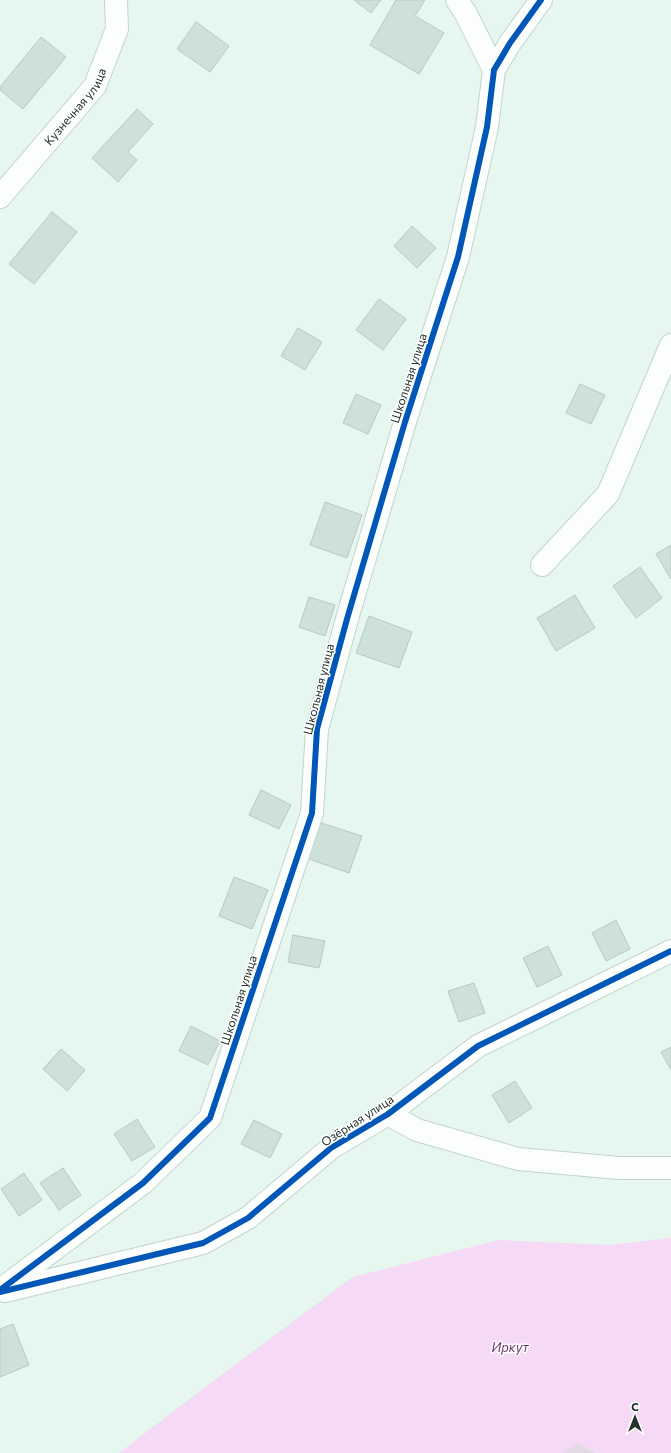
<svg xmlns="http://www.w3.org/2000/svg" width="671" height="1453" font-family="Commissioner,sans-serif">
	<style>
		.green { fill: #e1d9e4 }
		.water { fill: #f5d9f5 }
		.building { fill: #cde1d8; stroke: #bac9c2 }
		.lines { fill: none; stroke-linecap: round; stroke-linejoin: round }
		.minor-casing { stroke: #c4d3cc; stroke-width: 24 }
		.minor { stroke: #fbfefd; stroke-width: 22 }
		.cycleway-casing { stroke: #fff; stroke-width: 8 }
		.cycleway { stroke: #0057b8; stroke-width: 6 }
		.labels { text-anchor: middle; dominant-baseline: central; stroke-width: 3; stroke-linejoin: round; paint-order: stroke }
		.street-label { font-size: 12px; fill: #23322b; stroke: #fff }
		.water-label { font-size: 13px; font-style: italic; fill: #6b3469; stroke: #fff }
	</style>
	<rect width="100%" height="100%" fill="#e6f7ef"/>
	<!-- green -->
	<polygon class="green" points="578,1443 596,1453 563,1453"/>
	<!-- water -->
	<polygon class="water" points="671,1238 671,1453 596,1453 578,1443 563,1453 119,1453 208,1385 353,1277 499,1240 610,1245"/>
	<!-- building -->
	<g class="building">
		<polygon points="354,0 381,0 371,13"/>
		<polygon points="396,0 425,0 415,16 444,33 419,74 370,45"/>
		<polygon points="196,22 229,46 210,72 177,49"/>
		<polygon points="41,37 66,57 23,109 0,90 0,87"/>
		<polygon points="137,109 153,124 128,152 137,160 118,182 92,158"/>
		<polygon points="52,212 77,232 34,284 9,264"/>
		<polygon points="412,226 436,248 417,268 394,246"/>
		<polygon points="379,299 406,319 383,350 356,330"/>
		<polygon points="298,328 322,342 305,370 281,356"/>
		<polygon points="580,384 605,395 591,424 566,413"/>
		<polygon points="356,394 381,405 368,434 343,423"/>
		<polygon points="325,502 362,515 347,558 310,545"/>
		<polygon points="671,545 671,579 656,554"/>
		<polygon points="640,567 662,598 636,618 613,586"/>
		<polygon points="575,595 595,628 556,651 537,618"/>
		<polygon points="309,597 335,605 325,636 299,627"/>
		<polygon points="369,616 412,632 399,668 356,653"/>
		<polygon points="261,790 291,805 279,829 249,815"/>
		<polygon points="318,822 362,836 349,873 306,858"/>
		<polygon points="234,877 268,890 252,929 219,916"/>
		<polygon points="616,920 630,949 606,961 592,933"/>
		<polygon points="293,935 325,941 319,968 288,962"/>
		<polygon points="548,946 562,975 537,987 523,958"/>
		<polygon points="474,983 485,1013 459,1022 448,991"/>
		<polygon points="191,1026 220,1041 208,1065 179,1051"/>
		<polygon points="671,1047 671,1070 661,1052"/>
		<polygon points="61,1049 85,1070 67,1091 43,1069"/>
		<polygon points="515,1081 532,1108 509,1123 492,1095"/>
		<polygon points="137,1119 155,1147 132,1161 114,1134"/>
		<polygon points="254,1120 282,1134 270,1158 241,1144"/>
		<polygon points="63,1168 81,1195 59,1210 40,1183"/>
		<polygon points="24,1173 42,1200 19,1216 1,1189"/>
		<polygon points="13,1324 29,1365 0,1377 0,1329"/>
	</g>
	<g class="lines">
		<defs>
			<g id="minor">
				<polyline points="457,0 466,14 494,70"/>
				<path id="s1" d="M0,197L95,86L117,29L116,0"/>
				<polyline points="542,565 608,494 671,345"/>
				<polyline points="388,1114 417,1130 518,1159 619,1168 671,1168"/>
				<polyline points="0,1290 143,1183 210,1118 312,813 317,729 347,619 405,422 458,257 487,127 494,70 510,43 541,0"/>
				<polyline points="5,1291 203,1243 248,1218 331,1148 388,1114 478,1046 671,951"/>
			</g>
		</defs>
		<!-- minor casing -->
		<use href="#minor" class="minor-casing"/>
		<!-- minor -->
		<use href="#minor" class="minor"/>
		<defs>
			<g id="cycleway">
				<polyline points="0,1290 143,1183 210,1118 312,813 317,729 347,619 405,422 458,257 487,127 494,70 510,43 541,0"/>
				<polyline points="0,1292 203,1243 248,1218 331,1148 388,1114 478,1046 671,951"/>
			</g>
		</defs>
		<!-- cycleway casing -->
		<use href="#cycleway" class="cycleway-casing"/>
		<!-- cycleway -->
		<use href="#cycleway" class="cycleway"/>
	</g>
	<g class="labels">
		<!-- street labels -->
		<g class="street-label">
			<text stroke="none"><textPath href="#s1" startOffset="118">Кузнечная улица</textPath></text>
			<text transform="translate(408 378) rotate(-72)">Школьная улица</text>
			<text transform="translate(318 689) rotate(-76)">Школьная улица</text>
			<text transform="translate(238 1000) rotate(-72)">Школьная улица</text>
			<text transform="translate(357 1120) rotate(-33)">Озёрная улица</text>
		</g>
		<!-- water labels -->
		<g class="water-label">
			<text x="510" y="1347">Иркут</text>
		</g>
	</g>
	<!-- north arrow -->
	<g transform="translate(635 1417)" stroke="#ffffff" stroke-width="3" paint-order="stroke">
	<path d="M0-3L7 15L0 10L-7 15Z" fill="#23322b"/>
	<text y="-6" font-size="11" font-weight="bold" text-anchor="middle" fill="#23322b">С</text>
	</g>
</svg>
